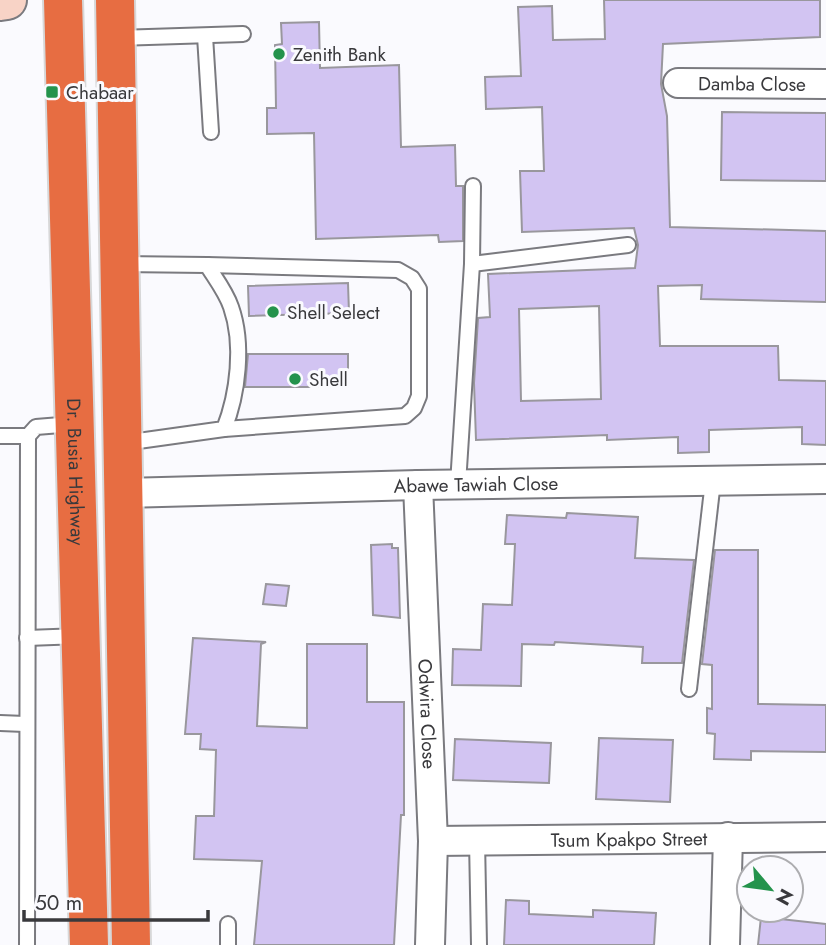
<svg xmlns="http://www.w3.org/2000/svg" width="826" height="945" font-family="Jost,sans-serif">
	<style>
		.building { fill: #d2c4f2; stroke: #99979d; stroke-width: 2; fill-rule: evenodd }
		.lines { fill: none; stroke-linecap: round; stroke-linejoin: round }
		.lane-casing { stroke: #7a7a7f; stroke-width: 18 }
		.street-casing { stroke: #7a7a7f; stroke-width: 32 }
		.secondary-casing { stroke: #7a7a7f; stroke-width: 42 }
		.highway-casing { stroke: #d7d7d8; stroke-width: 42 }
		.lane { stroke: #fff; stroke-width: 14 }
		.street { stroke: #fff; stroke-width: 28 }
		.secondary { stroke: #f8d3c6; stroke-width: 38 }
		.highway { stroke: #e76d42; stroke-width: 38 }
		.poi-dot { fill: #24934c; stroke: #fafafe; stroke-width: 2.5 }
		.labels { text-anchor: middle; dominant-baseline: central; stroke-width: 6; stroke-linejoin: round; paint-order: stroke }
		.poi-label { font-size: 19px; fill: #39393c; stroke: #fafafe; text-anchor: start }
		.street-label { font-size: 19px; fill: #39393c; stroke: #fafafe }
	</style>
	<rect width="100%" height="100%" fill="#fafafe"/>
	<!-- building -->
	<g class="building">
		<path d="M604,0H820V37L663,44L661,84L667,116L670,227L826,231V302L701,299L702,285L658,286L660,346H778L779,380L826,381V445L802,444V427L709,430V452L678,453V437L607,440V435L476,440L474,383L478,318L490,317L488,274L635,268L638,245L634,228L522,232L520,171H544L542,107L486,109L485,77L521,76L518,7L552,6L553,40L605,39ZM599,306L601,399L521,401L519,309Z"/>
		<polygon points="319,22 320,68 399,65 401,147 455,145 456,186 463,186 463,241 439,242 438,235 316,239 314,133 267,134 267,108 276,108 275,45 282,44 281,23"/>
		<polygon points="722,112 826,113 826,181 721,180"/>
		<polygon points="348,283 349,313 249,316 248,286"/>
		<polygon points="248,354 348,354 348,387 245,387"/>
		<polygon points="567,513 638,517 635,558 694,560 682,663 642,663 643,647 555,642 554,645 522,644 521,686 452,685 453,649 481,650 483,604 512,605 515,544 505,544 507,515 566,518"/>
		<polygon points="392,544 392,548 398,548 400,618 373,615 371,545"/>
		<polygon points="715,550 758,550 758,704 826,705 826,752 751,751 751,760 714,759 715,734 707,733 707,708 712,709 712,665 702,664"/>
		<polygon points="266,584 289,586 286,606 263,604"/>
		<polygon points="193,638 266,642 261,644 257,726 307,728 307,644 367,644 367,702 404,702 404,815 401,815 394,945 254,945 262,861 194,859 196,816 214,816 216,750 200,749 201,734 185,734"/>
		<polygon points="599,738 673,740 670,802 596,799"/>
		<polygon points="455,739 551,743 549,783 453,780"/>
		<polygon points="506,900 529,901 529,914 593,917 593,910 656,913 654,945 504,945"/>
		<polygon points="761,917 826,924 826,945 758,945"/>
	</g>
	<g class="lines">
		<defs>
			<g id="lane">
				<polyline points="205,36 211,132"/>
				<polyline points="117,38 243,34"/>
				<path d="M120,264L207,265C215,278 226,292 231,307C244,344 238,394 224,429L124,443"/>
				<polyline points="472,264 628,245"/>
				<polyline points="207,265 398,270 412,278 419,289 419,396 414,408 405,416 224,429"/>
				<polyline points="0,436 28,436"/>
				<polyline points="458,484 472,264 473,186"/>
				<polyline points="27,638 80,636"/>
				<polyline points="689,689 713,481"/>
				<polyline points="0,723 25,724"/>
				<polyline points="477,840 479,945"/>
				<polyline points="228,924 228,945"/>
				<polyline points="27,945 28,436 36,427 73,424"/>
			</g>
			<g id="street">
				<path id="s1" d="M678,83L826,84"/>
				<path id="s2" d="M418,485L433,841L430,945"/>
				<path id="s3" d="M124,493L418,485L826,479"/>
				<path id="s4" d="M433,841L826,837"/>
				<polyline points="725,945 728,837"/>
			</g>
			<polyline id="secondary" points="0,1 7,0"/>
			<g id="highway">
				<path id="s5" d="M63,0L89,945"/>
				<polyline points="115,0 131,945"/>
			</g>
		</defs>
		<!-- lane casing -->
		<use href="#lane" class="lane-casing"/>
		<!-- street casing -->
		<use href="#street" class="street-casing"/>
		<!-- secondary casing -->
		<use href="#secondary" class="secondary-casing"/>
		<!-- highway casing -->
		<use href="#highway" class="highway-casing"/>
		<!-- lane -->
		<use href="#lane" class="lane"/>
		<!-- street -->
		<use href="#street" class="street"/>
		<!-- secondary -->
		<use href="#secondary" class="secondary"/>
		<!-- highway -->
		<use href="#highway" class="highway"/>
	</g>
	<!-- markers -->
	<g class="poi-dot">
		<circle cx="279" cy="54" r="7"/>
		<rect x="45" y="85" width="14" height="14" rx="3.5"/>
		<circle cx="273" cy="312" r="7"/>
		<circle cx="295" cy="379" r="7"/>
	</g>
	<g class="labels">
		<!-- poi labels -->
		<g class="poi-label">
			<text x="293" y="54">Zenith Bank</text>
			<text x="66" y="92">Chabaar</text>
			<text x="287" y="312">Shell Select</text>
			<text x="309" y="379">Shell</text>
		</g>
		<!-- street labels -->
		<g class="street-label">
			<text stroke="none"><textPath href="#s1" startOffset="74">Damba Close</textPath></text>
			<text stroke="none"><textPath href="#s5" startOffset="472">Dr. Busia Highway</textPath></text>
			<text stroke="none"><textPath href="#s3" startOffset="352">Abawe Tawiah Close</textPath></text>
			<text stroke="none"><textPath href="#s2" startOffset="229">Odwira Close</textPath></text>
			<text stroke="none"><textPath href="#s4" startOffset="196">Tsum Kpakpo Street</textPath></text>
		</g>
	</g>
	<!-- north arrow -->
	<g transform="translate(770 889) rotate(119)"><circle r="33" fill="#fafafe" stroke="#adadb0" stroke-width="2"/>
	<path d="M0-5L12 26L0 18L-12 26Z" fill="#24934c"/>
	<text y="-10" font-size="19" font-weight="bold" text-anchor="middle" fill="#39393c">N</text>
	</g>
	<!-- scale -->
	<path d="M24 910v10h184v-10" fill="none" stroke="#39393c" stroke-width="3.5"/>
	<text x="35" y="910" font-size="21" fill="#39393c" stroke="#fafafe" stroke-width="5" paint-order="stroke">50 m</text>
</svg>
